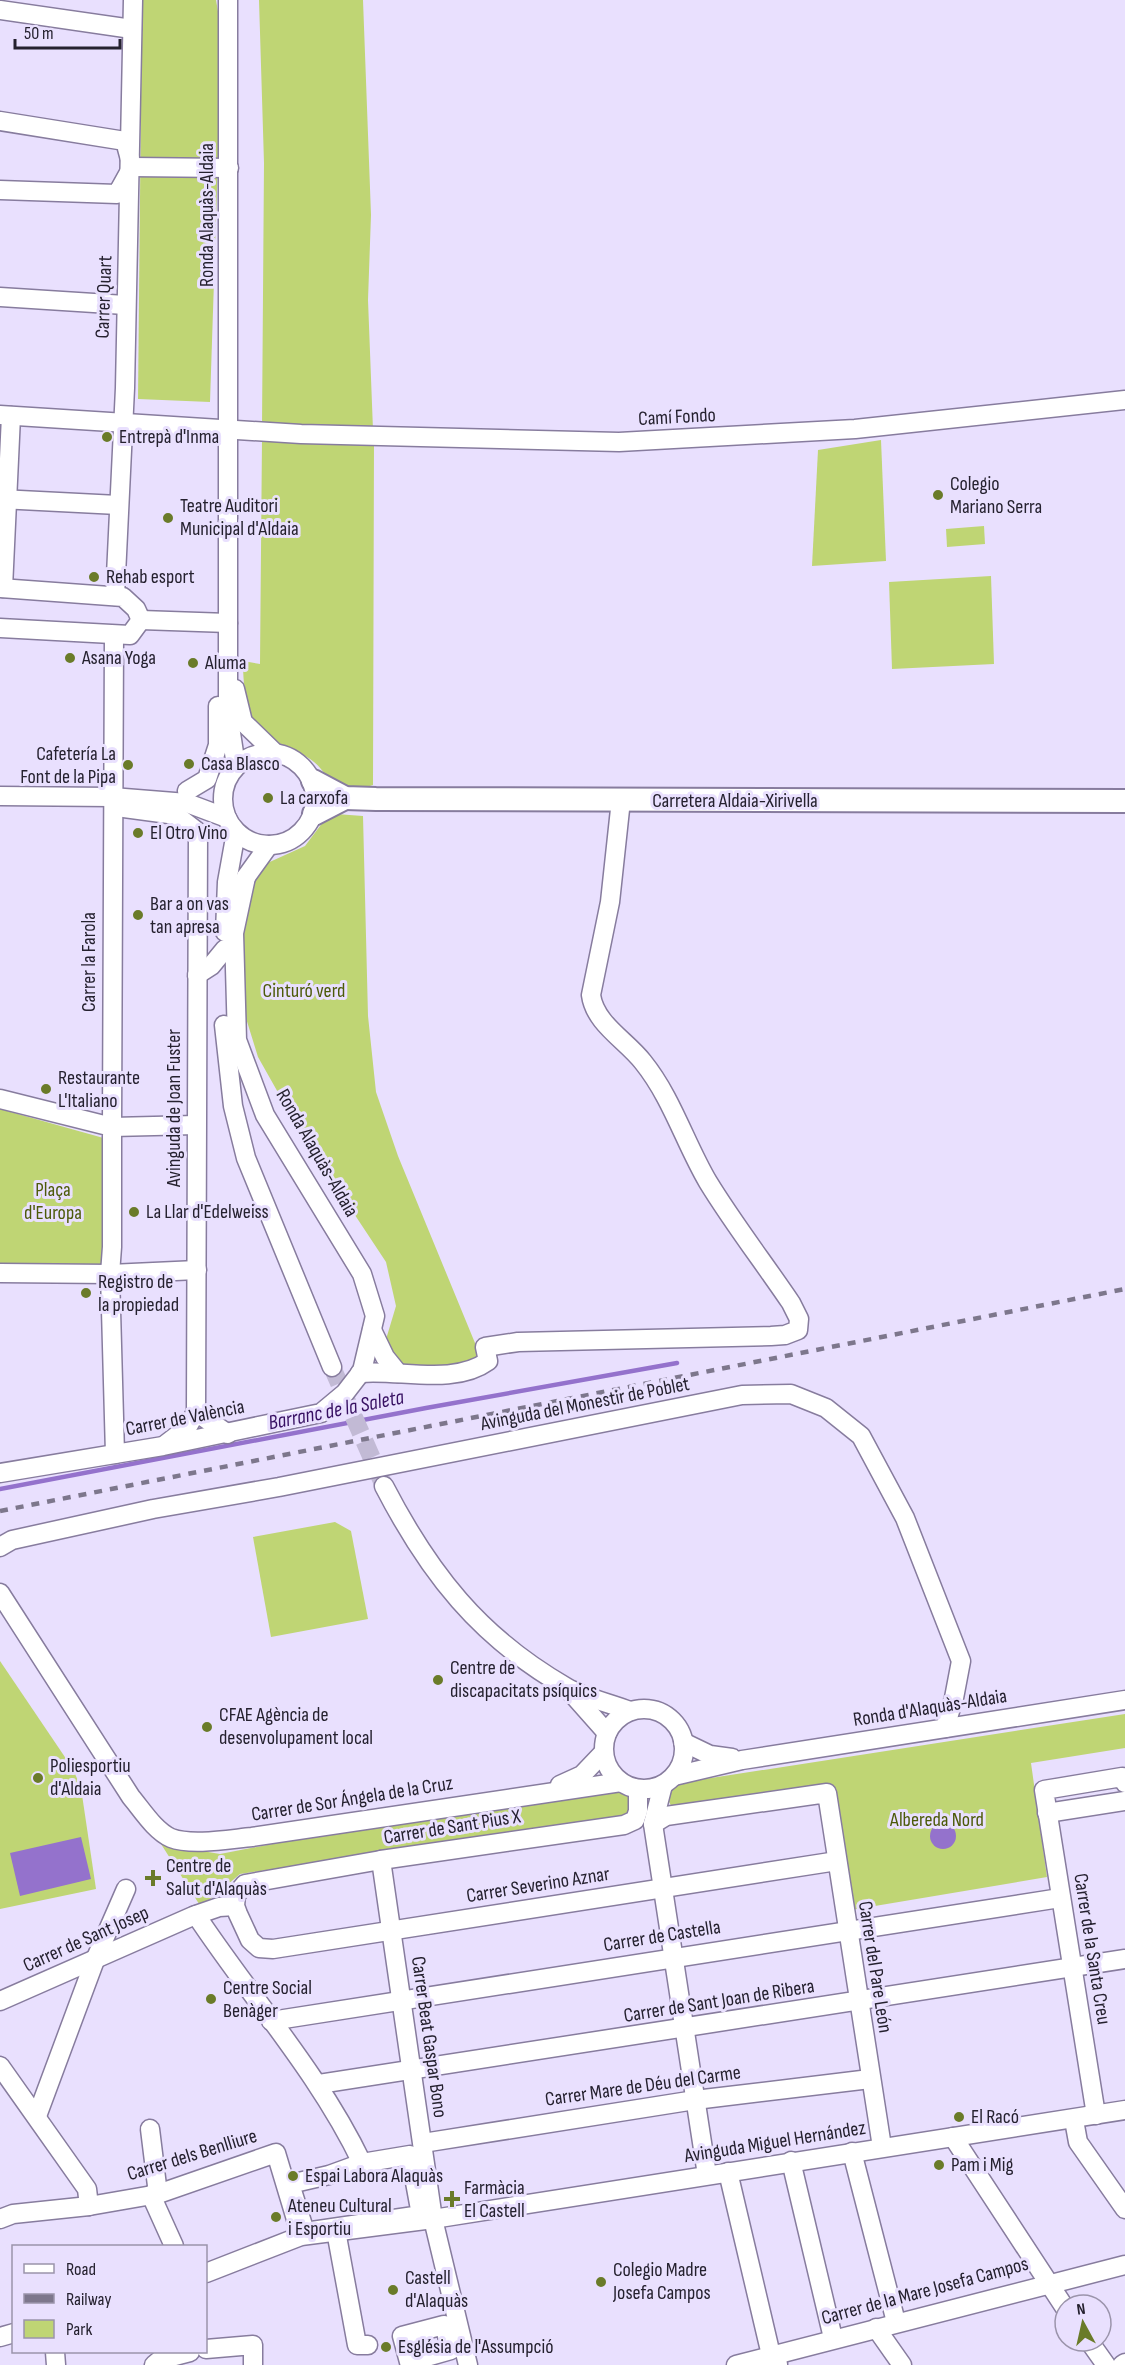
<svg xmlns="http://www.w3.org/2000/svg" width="1125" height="2365" font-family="'Sofia Sans Condensed',sans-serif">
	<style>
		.green { fill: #bfd574 }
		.water { fill: #9472cc }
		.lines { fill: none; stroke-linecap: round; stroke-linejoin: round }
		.stream { stroke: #9472cc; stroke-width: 4.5 }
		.minor-tunnel { stroke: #c2bad5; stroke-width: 18; stroke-dasharray: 18 9; stroke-linecap: butt }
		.minor-casing { stroke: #877c9e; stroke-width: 21 }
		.major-casing { stroke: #877c9e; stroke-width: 26 }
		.minor { stroke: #fff; stroke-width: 18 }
		.major { stroke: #fff; stroke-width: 22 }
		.rail { stroke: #7d778c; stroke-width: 4.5; stroke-dasharray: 8 8; stroke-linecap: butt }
		.poi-dot { fill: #6a7b29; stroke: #e9e0fe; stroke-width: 2 }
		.labels { text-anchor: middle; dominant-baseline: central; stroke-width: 6; stroke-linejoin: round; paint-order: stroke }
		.street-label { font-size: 20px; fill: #25212f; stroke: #e9e0fe }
		.poi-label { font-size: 20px; fill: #25212f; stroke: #e9e0fe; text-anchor: start }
		.park-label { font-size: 20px; fill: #4c5a09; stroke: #e9e0fe }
		.water-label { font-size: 21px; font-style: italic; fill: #371062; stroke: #e9e0fe }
	</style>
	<rect width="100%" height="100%" fill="#e9e0fe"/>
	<!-- green -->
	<g class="green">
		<polygon points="142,0 216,0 220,23 221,69 210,402 138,399"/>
		<polygon points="259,0 363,0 371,215 368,300 373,430 262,426 264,163"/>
		<path d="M262,439L374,441L373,785C365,788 355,789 346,788C330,785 325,771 314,762C296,747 271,745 256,725C245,709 243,680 243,661L260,664Z"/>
		<polygon points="881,440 886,561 812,566 818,450"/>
		<polygon points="984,526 985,544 947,547 946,529"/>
		<polygon points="991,576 994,664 892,669 889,582"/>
		<polygon points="336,814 363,816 368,1016 376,1092 398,1156 482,1360 457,1367 405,1369 384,1346 396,1306 386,1262 302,1135 258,1057 245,1015 241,964 244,912 252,888 263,865 305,846 326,818"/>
		<polygon points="0,1109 107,1139 106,1265 0,1264"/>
		<polygon points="335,1522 351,1531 368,1619 271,1637 253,1537"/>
		<polygon points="0,1661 73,1769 81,1788 96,1889 0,1909"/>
		<polygon points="1125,1714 1125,1748 1031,1763 1047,1877 851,1910 833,1785 686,1811 674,1811 668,1800 670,1790 679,1783"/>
		<polygon points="610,1789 625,1792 630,1800 628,1816 240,1874 201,1907 161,1844 220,1854 335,1832"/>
	</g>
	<!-- water -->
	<g class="water">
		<circle cx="943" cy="1836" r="13"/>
		<polygon points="81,1837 91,1879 20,1896 10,1853"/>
	</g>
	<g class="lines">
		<!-- stream -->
		<polyline class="stream" points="0,1489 426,1408 677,1363"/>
		<!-- minor-tunnel -->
		<polyline class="minor-tunnel" points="332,1367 384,1486"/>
		<defs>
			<g id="minor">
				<polyline points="228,0 228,713 236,766"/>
				<polyline points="0,10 132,29"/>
				<polyline points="0,121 125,141 132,167 117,194 0,190"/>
				<polyline points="132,167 229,168"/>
				<polyline points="0,297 125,305"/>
				<polyline points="0,415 301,434 619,442 855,429 1125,400"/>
				<polyline points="0,499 118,505"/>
				<polyline points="0,588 123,597 136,609 141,620"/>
				<polyline points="3,588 11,416"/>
				<polyline points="115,596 125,388 133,0"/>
				<polyline points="141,620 228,623"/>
				<polyline points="0,628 130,635 141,620"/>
				<polyline points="114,636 112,1127 196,1125"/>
				<polyline points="235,689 243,722 274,752"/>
				<circle cx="269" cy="799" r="46"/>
				<polyline points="187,791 207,779 218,745 218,706"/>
				<polyline points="0,796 112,797 187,803 227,818"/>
				<polyline points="112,797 124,808 176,815 198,832 196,1412 187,1428 166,1444"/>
				<polyline points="242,888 246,877 269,845"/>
				<polyline points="225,932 227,882 236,832"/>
				<polyline points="197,975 211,966 225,949"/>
				<polyline points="224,1025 233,1106 246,1158 332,1367"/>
				<polyline points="0,1099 112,1127 112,1247 110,1274 0,1273"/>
				<polyline points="372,1330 385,1357 398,1373"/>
				<path d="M360,1373C399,1369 454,1386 488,1361L485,1347L518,1342L771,1336L785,1335L798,1330L799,1319L791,1303C764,1263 733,1223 708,1182C685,1143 672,1098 643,1062C626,1040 595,1024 591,995L610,902L621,800"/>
				<polyline points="196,1412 228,1434"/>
				<polyline points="115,1454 110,1274 197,1270"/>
				<polyline points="0,1473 163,1446 321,1413 345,1393 362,1371 375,1316 362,1274 265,1115 237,1040 234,933 246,877"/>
				<path d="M384,1486C429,1573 479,1637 566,1687C585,1698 610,1703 630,1711"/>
				<polyline points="0,1547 12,1540 153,1509 279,1487 742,1395 791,1394 826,1408 861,1436 905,1518 961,1661 954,1698 945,1728"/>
				<path d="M0,1593L131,1797C142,1810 155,1831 171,1838C192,1846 230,1839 252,1837L621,1782"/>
				<polyline points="568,1689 607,1733"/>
				<circle cx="644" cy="1749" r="40"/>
				<polyline points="683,1742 710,1755 732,1758"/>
				<polyline points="674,1776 742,1760 1125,1700"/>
				<polyline points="560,1785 582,1775 603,1753"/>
				<polyline points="663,1785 653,1824 707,2175"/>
				<polyline points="638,1789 638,1811 635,1820 624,1825 381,1860 245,1884 236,1895 235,1906 238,1914 250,1940 259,1948 273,1949 837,1861"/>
				<polyline points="1047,1813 1125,1801"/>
				<polyline points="653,1824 666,1816 827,1793 882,2147"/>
				<polyline points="381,1860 433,2219 468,2365"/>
				<path d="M196,1915C251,1998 319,2073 362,2163"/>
				<polyline points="0,2001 193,1916 219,1907 235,1906"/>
				<polyline points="271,2021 1060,1898"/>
				<polyline points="0,2066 87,2189 89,2206"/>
				<polyline points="319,2084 1125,1959"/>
				<polyline points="1096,2115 1044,1790 1122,1777 1125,1783"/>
				<polyline points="37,2116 95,1960 126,1889"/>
				<polyline points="1074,2120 1078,2142 1125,2209"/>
				<polyline points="150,2129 158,2194"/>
				<polyline points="953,2137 1065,2308"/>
				<polyline points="423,2143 695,2100 870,2079"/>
				<polyline points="852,2152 896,2322"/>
				<polygon points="410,2155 421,2215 305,2232 290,2184 329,2175 362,2163"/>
				<polyline points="791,2161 833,2338"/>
				<polyline points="728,2172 771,2355 778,2364"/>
				<polyline points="151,2195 174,2246"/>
				<polyline points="0,2219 13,2214 89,2206 158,2194 276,2153 301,2236"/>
				<polyline points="336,2231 357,2345 368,2345"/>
				<polyline points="206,2273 301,2236 433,2219 1125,2110"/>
				<polygon points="444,2325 451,2350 409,2362 402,2336"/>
				<polyline points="876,2328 902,2365"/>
				<polyline points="0,2337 14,2333"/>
				<polyline points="1089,2341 1106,2365"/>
				<polyline points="206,2349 253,2345 253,2365"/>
				<polyline points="55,2352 56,2365"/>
				<polyline points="154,2365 160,2360 190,2352"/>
				<polyline points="736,2365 1125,2265"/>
				<polyline points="1122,2365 1125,2363"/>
			</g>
			<g id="major">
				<polyline points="313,781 345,798 376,799 1125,801"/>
				<polyline points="314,814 345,798"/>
			</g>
		</defs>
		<!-- minor casing -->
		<use href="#minor" class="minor-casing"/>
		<!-- major casing -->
		<use href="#major" class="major-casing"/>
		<!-- minor -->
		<use href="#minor" class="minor"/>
		<!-- major -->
		<use href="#major" class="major"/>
		<!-- rail -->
		<polyline class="rail" points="0,1511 1125,1289"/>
	</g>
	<!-- markers -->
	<g class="poi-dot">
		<circle cx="107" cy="437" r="6"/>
		<circle cx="938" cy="495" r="6"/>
		<circle cx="168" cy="518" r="6"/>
		<circle cx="94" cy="577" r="6"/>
		<circle cx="70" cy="658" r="6"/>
		<circle cx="193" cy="663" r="6"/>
		<circle cx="189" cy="764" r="6"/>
		<circle cx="128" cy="765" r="6"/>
		<circle cx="268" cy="798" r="6"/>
		<circle cx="138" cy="833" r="6"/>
		<circle cx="138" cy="915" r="6"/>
		<circle cx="46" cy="1089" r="6"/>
		<circle cx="134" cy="1212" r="6"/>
		<circle cx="86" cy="1293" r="6"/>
		<circle cx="438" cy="1680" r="6"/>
		<circle cx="207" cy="1727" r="6"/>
		<circle cx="38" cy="1778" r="6"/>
		<path d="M150 1869h6v6h6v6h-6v6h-6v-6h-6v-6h6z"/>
		<circle cx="211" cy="1999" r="6"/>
		<circle cx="959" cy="2117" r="6"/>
		<circle cx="939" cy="2165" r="6"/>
		<circle cx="293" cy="2176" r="6"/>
		<path d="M449 2190h6v6h6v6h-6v6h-6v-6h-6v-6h6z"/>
		<circle cx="276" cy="2217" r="6"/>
		<circle cx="601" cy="2282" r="6"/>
		<circle cx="393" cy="2290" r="6"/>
		<circle cx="386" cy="2347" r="6"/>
	</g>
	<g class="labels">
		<!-- street labels -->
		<g class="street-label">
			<text transform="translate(207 215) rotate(-90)">Ronda Alaquàs-Aldaia</text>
			<text transform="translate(104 297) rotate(-88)">Carrer Quart</text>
			<text transform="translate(677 417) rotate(-3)">Camí Fondo</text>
			<text x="735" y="801">Carretera Aldaia-Xirivella</text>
			<text transform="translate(89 962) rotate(-90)">Carrer la Farola</text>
			<text transform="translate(174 1108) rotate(-90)">Avinguda de Joan Fuster</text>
			<text transform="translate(317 1153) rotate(60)">Ronda Alaquàs-Aldaia</text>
			<text transform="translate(585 1404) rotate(-11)">Avinguda del Monestir de Poblet</text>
			<text transform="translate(185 1418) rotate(-11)">Carrer de València</text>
			<text transform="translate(930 1708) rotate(-9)">Ronda d'Alaquàs-Aldaia</text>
			<text transform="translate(352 1799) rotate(-9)">Carrer de Sor Ángela de la Cruz</text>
			<text transform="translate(452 1827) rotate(-9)">Carrer de Sant Pius X</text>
			<text transform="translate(538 1885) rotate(-9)">Carrer Severino Aznar</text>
			<text transform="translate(662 1936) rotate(-9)">Carrer de Castella</text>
			<text transform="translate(86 1939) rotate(-24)">Carrer de Sant Josep</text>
			<text transform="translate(1092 1949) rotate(81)">Carrer de la Santa Creu</text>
			<text transform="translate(875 1967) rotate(81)">Carrer del Pare León</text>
			<text transform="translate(719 2001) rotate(-9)">Carrer de Sant Joan de Ribera</text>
			<text transform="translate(429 2037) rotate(82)">Carrer Beat Gaspar Bono</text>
			<text transform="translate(643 2086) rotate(-8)">Carrer Mare de Déu del Carme</text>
			<text transform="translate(775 2142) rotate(-9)">Avinguda Miguel Hernández</text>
			<text transform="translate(192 2155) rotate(-17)">Carrer dels Benlliure</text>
			<text transform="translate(925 2291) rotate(-15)">Carrer de la Mare Josefa Campos</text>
		</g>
		<!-- poi labels -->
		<g class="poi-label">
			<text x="119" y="437">Entrepà d'Inma</text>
			<text x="950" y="484">Colegio<tspan x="950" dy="23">Mariano Serra</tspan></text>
			<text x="180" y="506">Teatre Auditori<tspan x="180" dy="23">Municipal d'Aldaia</tspan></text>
			<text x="106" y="577">Rehab esport</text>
			<text x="82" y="658">Asana Yoga</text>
			<text x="205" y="663">Aluma</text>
			<text x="116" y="754" text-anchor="end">Cafetería La<tspan x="116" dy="23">Font de la Pipa</tspan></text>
			<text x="201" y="764">Casa Blasco</text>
			<text x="280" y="798">La carxofa</text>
			<text x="150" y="833">El Otro Vino</text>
			<text x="150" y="904">Bar a on vas<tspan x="150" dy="23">tan apresa</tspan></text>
			<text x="58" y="1078">Restaurante<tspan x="58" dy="23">L'Italiano</tspan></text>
			<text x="146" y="1212">La Llar d'Edelweiss</text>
			<text x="98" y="1282">Registro de<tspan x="98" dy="23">la propiedad</tspan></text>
			<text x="450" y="1668">Centre de<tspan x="450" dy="23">discapacitats psíquics</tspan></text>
			<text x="219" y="1715">CFAE Agència de<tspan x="219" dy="23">desenvolupament local</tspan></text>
			<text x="50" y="1766">Poliesportiu<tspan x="50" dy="23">d'Aldaia</tspan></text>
			<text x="166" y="1866">Centre de<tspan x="166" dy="23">Salut d'Alaquàs</tspan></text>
			<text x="223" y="1988">Centre Social<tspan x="223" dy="23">Benàger</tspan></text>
			<text x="971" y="2117">El Racó</text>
			<text x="951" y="2165">Pam i Mig</text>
			<text x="305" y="2176">Espai Labora Alaquàs</text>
			<text x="464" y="2188">Farmàcia<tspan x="464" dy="23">El Castell</tspan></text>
			<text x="288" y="2206">Ateneu Cultural<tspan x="288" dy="23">i Esportiu</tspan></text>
			<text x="613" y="2270">Colegio Madre<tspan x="613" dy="23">Josefa Campos</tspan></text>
			<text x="405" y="2278">Castell<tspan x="405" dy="23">d'Alaquàs</tspan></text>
			<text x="398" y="2347">Església de l'Assumpció</text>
		</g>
		<!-- park labels -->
		<g class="park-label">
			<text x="304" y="991">Cinturó verd</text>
			<text x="53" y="1190">Plaça<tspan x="53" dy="23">d'Europa</tspan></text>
			<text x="937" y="1820">Albereda Nord</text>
		</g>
		<!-- water labels -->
		<g class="water-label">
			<text transform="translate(336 1410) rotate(-11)">Barranc de la Saleta</text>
		</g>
	</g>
	<!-- legend -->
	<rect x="12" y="2245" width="195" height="108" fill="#e9e0fe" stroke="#9b94ab" stroke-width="1.5"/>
	<rect x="24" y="2264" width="30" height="9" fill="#ffffff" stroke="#9b94ab" stroke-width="1.5"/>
	<text x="66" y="2275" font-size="18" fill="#25212f">Road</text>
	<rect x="24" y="2294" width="30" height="9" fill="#7d778c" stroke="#9b94ab" stroke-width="1.5"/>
	<text x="66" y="2305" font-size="18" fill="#25212f">Railway</text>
	<rect x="24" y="2320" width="30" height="18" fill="#bfd574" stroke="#9b94ab" stroke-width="1.5"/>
	<text x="66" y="2335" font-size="18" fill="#25212f">Park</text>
	<!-- north arrow -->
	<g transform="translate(1083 2323) rotate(352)"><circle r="28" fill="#e9e0fe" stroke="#9b94ab" stroke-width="1.5"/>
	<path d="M0-4.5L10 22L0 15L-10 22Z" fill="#6a7b29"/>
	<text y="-9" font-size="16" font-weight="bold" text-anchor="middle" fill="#25212f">N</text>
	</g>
	<!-- scale -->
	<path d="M15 39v9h105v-9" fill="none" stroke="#25212f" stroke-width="3"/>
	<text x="24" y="39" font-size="18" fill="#25212f" stroke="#e9e0fe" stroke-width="4.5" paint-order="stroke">50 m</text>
</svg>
